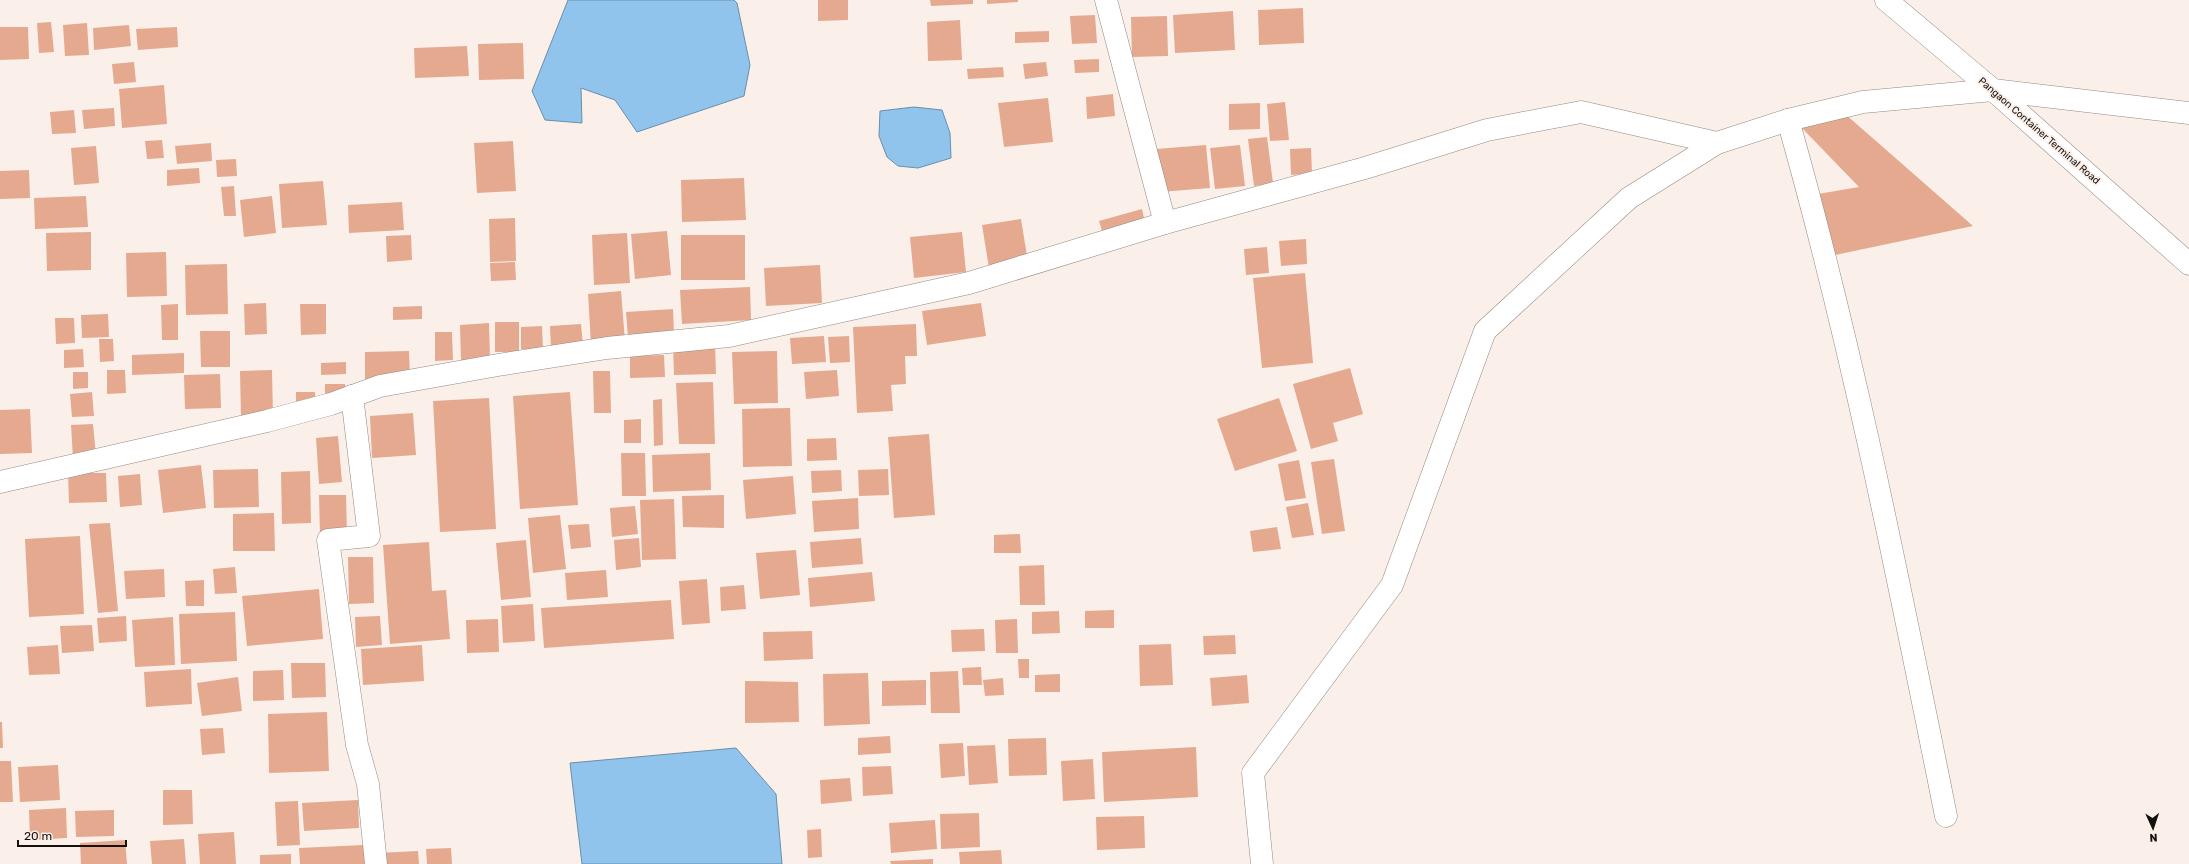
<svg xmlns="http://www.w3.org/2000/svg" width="2189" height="864" font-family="Rubik,sans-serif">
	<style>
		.water { fill: #90c4ed; stroke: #6a8eaa }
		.building { fill: #e5a98f }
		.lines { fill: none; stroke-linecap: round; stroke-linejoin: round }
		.minor-casing { stroke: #928982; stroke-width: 23 }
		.highway-casing { stroke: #928982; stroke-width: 23 }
		.minor { stroke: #fff; stroke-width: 22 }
		.highway { stroke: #fff; stroke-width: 22 }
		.labels { text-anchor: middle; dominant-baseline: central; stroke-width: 4; stroke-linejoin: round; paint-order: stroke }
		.street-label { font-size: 10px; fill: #13100e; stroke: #fbf0e9 }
	</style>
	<rect width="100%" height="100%" fill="#fbf0e9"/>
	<!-- water -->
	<g class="water">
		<polygon points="568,0 734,0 737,3 750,65 744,96 637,132 615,100 581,88 582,123 545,120 532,91"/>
		<polygon points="914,107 942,110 950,133 951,158 918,168 898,166 887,157 879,136 880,111"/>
		<polygon points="736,748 776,794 782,864 582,864 570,763"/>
	</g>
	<!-- building -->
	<g class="building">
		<polygon points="818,0 848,0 848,20 818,21"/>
		<polygon points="930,0 973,0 973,4 931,6"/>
		<polygon points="987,0 1018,0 1018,2 987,4"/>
		<polygon points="1303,8 1304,43 1259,45 1258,10"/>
		<polygon points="1233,11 1235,50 1175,53 1173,15"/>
		<polygon points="1095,15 1097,43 1072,44 1070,16"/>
		<polygon points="1167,16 1168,56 1132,57 1131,17"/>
		<polygon points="960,20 962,60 928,61 927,22"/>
		<polygon points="51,22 54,52 39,53 37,23"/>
		<polygon points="87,23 89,55 65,56 63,25"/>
		<polygon points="129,25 131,46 94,50 93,28"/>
		<polygon points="0,27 28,27 29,59 0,60"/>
		<polygon points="177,27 178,47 138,50 136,29"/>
		<polygon points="1049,31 1049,42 1015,43 1015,32"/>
		<polygon points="523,43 524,79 479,80 478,44"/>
		<polygon points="467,46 469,76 415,78 414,48"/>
		<polygon points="1099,59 1099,72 1075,73 1074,60"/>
		<polygon points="134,62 136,82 114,84 112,64"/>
		<polygon points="1046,62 1048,76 1025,79 1023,64"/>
		<polygon points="1003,67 1004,77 968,79 967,69"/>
		<polygon points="164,85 167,124 122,128 119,89"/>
		<polygon points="1113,94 1115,116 1087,119 1086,97"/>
		<polygon points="1048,98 1053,142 1004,147 998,103"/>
		<polygon points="1285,102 1289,140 1270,141 1267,104"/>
		<polygon points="1260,103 1260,129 1229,130 1229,104"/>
		<polygon points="114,108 115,126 84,129 82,110"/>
		<polygon points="74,110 76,133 52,134 50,112"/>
		<polygon points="1844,113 1973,226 1835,255 1818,194 1859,187 1800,126"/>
		<polygon points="1267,137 1273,183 1254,186 1248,139"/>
		<polygon points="162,140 164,158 147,159 145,141"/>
		<polygon points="513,141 516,191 477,193 474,143"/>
		<polygon points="211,143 212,161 177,164 175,146"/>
		<polygon points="1206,145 1210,188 1160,192 1156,149"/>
		<polygon points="1240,145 1245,186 1215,189 1210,148"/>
		<polygon points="96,146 99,183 74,185 71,148"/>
		<polygon points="1311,148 1312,173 1291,175 1290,149"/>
		<polygon points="236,159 237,176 217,177 216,160"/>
		<polygon points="199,168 200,183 167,186 167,170"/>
		<polygon points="29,170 30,198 0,199 0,171"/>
		<polygon points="744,178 746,220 682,222 681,180"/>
		<polygon points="323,181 327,225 282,228 279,184"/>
		<polygon points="234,186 236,216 224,216 221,187"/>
		<polygon points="86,196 88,227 35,229 34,198"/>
		<polygon points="272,196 276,233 244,237 240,200"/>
		<polygon points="402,202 404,230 349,233 348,205"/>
		<polygon points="1142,209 1145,223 1103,234 1099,221"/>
		<polygon points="515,218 516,261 490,262 489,219"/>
		<polygon points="1021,219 1028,262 989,268 982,225"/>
		<polygon points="667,231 671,275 635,279 631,234"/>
		<polygon points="91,232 91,270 47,271 46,233"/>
		<polygon points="962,232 966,272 914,278 910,237"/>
		<polygon points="627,233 630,283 594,285 592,235"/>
		<polygon points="411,235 412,260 387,262 386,236"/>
		<rect x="681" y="235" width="64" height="45"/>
		<polygon points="1306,239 1307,264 1281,266 1279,241"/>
		<polygon points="1267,247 1269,273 1246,275 1244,249"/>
		<polygon points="166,252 167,296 127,297 126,253"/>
		<polygon points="515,262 516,280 491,281 490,263"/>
		<polygon points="227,264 228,314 186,315 185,265"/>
		<polygon points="820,265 822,303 766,306 764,268"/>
		<polygon points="1305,273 1313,363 1262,368 1253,278"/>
		<polygon points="750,287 751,320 682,324 680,290"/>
		<polygon points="621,291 625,341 591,344 588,294"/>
		<polygon points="266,303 267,334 245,335 244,304"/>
		<polygon points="981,303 986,336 927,345 922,311"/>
		<polygon points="178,304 178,340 162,340 161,305"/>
		<polygon points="300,304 326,304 326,334 301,335"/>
		<polygon points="422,306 422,319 393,320 393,307"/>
		<polygon points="673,309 674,334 628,338 626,312"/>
		<polygon points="108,314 109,337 82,338 81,315"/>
		<polygon points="55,318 74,318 75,343 56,344"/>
		<rect x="495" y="322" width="24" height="30"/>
		<polygon points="489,323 490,359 461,361 460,325"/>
		<polygon points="581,324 583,346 551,348 550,326"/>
		<polygon points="916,324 917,356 905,356 906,384 891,385 893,411 857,413 853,327"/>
		<polygon points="542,326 543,349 521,349 521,327"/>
		<polygon points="200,331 230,331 230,367 201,367"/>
		<polygon points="435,332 452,332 453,360 435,361"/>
		<polygon points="824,336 826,362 792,364 790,338"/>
		<polygon points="849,336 850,362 830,363 828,337"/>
		<polygon points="99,339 113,339 114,361 100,362"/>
		<polygon points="715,343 716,374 674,375 673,344"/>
		<polygon points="83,349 84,367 64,368 64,350"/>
		<polygon points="409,351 410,378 365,379 365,352"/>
		<polygon points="777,351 778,403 734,404 732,352"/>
		<polygon points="184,353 184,373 132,375 132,355"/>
		<polygon points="664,355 665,377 630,378 630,356"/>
		<polygon points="346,362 346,374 321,375 321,363"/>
		<polygon points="1350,368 1363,414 1333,423 1338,441 1311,449 1293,384"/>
		<polygon points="107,370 125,370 126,393 107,394"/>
		<polygon points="272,370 273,417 241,418 240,371"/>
		<polygon points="837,370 839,396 806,399 804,372"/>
		<polygon points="593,371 610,371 611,413 594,413"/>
		<polygon points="73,372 88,372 88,388 73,389"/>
		<polygon points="220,374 221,408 185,409 184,375"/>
		<polygon points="713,382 715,444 679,444 676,383"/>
		<polygon points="325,384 345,384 346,395 325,396"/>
		<polygon points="92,392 94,416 72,417 70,394"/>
		<polygon points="296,392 315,392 316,408 296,408"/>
		<polygon points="570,392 578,505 520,509 513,396"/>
		<polygon points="489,398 496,529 440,532 433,401"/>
		<polygon points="1279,398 1297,451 1235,471 1217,419"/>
		<polygon points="662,399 663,445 654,446 653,400"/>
		<polygon points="790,408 792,466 743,467 742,409"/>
		<polygon points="30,409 32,453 0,454 0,410"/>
		<polygon points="413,413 416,455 372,458 370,416"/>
		<polygon points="641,419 641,443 624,443 624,420"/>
		<polygon points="93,424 96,456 73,458 71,425"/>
		<polygon points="929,434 935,515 894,518 888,437"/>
		<polygon points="338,436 342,482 319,484 316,438"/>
		<polygon points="836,438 837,460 807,461 807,439"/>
		<polygon points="621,453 645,453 646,496 622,496"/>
		<polygon points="710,453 711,490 653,492 652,455"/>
		<polygon points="1334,459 1345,531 1322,534 1311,462"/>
		<polygon points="1299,460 1306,498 1285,501 1278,464"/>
		<polygon points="201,465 206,508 163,513 158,470"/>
		<polygon points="258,469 259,507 214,508 213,470"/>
		<polygon points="888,469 889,495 859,496 858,470"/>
		<polygon points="841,470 842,491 812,493 811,471"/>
		<polygon points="310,471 311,523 282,524 281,472"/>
		<polygon points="68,473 106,473 107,502 69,503"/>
		<polygon points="140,474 142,505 120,507 118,476"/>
		<polygon points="793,476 796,514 746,519 743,480"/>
		<polygon points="319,495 346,495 347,535 320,536"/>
		<polygon points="724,495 724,528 683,527 682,496"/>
		<polygon points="858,498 859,529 814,532 812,501"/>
		<polygon points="674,499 676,559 642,560 640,500"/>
		<polygon points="1308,503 1314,535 1292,538 1286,507"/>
		<polygon points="635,506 638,534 612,537 610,508"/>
		<polygon points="274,513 275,551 233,551 233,514"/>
		<polygon points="560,515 566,569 533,573 528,518"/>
		<polygon points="110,523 118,611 98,613 89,524"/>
		<polygon points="589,524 591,547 571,549 568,525"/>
		<polygon points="1277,527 1281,549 1253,552 1250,531"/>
		<polygon points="1020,534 1021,553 994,553 994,535"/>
		<polygon points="80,536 84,614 29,617 25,539"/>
		<polygon points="639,538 641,567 616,570 614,540"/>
		<polygon points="861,538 863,564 812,568 810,542"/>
		<polygon points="526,540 531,597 501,600 496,543"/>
		<polygon points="429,542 432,591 446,590 450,639 390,644 383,545"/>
		<polygon points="796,550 800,595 760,599 756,553"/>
		<polygon points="348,557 373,557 374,603 349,604"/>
		<polygon points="1044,565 1045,605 1020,605 1019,566"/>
		<polygon points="235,567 237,593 215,594 213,569"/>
		<polygon points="164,569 165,597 126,599 124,571"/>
		<polygon points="606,570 608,597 567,600 565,573"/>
		<polygon points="872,572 875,601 810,607 808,578"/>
		<polygon points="707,579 710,623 682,625 679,581"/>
		<polygon points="204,580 204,606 186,606 185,581"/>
		<polygon points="744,585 746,609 721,611 720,587"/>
		<polygon points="319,589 323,639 247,646 242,596"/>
		<polygon points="671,600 674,639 544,648 541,608"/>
		<polygon points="533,604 535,641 503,643 501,606"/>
		<polygon points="1114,610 1114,628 1085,628 1085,611"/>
		<polygon points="1059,611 1060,633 1032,634 1032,612"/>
		<polygon points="235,612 237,661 181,664 179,614"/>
		<polygon points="126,616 127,641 99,643 97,618"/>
		<polygon points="380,616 382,645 356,647 355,617"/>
		<polygon points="173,617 175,665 135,667 132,620"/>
		<polygon points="498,619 499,652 467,653 466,620"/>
		<polygon points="1017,619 1018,653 996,653 995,620"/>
		<polygon points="92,625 94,651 62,653 60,626"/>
		<polygon points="984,629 985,651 952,652 951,630"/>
		<polygon points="812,631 813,659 764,661 763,632"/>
		<polygon points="1235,635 1236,654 1204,655 1203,636"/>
		<polygon points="1171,644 1173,685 1140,686 1139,645"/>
		<polygon points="58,645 60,674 29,675 27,647"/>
		<polygon points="422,645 424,681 363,685 361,649"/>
		<polygon points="1018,659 1029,659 1029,678 1019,678"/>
		<polygon points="291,663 325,663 326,697 292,698"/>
		<polygon points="981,667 982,685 963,685 962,668"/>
		<polygon points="191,669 192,704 146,707 144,672"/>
		<polygon points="283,670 284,700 253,701 253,671"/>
		<polygon points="958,671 960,713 931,713 930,672"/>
		<polygon points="868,673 870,724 824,726 823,674"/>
		<polygon points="1060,674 1060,692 1035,692 1035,675"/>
		<polygon points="1247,675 1249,703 1212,706 1210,678"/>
		<polygon points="238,677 242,711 202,716 197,683"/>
		<polygon points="1003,678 1004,695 985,696 983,680"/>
		<polygon points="926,680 926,705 882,706 882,681"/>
		<polygon points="745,681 798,682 799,722 745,723"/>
		<polygon points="327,712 329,771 269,773 268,714"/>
		<polygon points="0,722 2,722 3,748 0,748"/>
		<polygon points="223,728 225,753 202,755 200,729"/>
		<polygon points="890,736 891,753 858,755 858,738"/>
		<polygon points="1046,738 1047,775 1009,776 1008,739"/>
		<polygon points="963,743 965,776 941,778 939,744"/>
		<polygon points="995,745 998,783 969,785 967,746"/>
		<polygon points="1196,747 1198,797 1104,802 1102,752"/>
		<polygon points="1093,759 1095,799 1063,801 1061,761"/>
		<polygon points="0,761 11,761 13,802 0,802"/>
		<polygon points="58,765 60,800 20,802 18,767"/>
		<polygon points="891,766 893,794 863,796 862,767"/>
		<polygon points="850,778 852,801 821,804 820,780"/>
		<polygon points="163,790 192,790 193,824 163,825"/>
		<polygon points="358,800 359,828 304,831 302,803"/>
		<polygon points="298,801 300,845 277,846 275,802"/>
		<polygon points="66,808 67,838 30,840 29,810"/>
		<polygon points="114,810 114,836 76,837 75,811"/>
		<polygon points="979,813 980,847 941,849 940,814"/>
		<polygon points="1144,816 1145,848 1097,850 1096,817"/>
		<polygon points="935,820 937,849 891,853 889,823"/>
		<polygon points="821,829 822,857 808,858 807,830"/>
		<polygon points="234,832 236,864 200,864 198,834"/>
		<polygon points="184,839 186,864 152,864 150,841"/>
		<polygon points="125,840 127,864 81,864 80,843"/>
		<polygon points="364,845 365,864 300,864 299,848"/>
		<polygon points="451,848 452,864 427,864 426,849"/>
		<polygon points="1001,850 1002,864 960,864 959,852"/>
		<polygon points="418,851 419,864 379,864 378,853"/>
		<polygon points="291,854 291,864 260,864 260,855"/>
		<polygon points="933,859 933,864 891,864 890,861"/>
	</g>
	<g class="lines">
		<defs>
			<g id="minor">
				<polyline points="1106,0 1165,223"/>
				<path d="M1788,120C1853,349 1899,583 1946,816"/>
				<polyline points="352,396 369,536 328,540 357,745 368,784 376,864"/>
				<polyline points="0,482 267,421 331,404 380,386 498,365 607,348 729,336 969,283 1165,223 1365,168 1487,130 1581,112 1717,143 1788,120 1863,102 1993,90 2189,113"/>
				<polyline points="1262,864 1253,773 1392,585 1485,331 1629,198 1717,143"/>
			</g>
			<polyline id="highway" points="1886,0 1993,90 2189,264"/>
		</defs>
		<!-- minor casing -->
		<use href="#minor" class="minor-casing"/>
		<!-- highway casing -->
		<use href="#highway" class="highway-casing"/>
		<!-- minor -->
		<use href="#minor" class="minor"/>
		<!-- highway -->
		<use href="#highway" class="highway"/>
	</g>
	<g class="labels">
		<!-- street labels -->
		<g class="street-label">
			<text transform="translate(2039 131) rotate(41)">Pangaon Container Terminal Road</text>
		</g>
	</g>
	<!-- north arrow -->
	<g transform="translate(2153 828) rotate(177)" stroke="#fbf0e9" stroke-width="3" paint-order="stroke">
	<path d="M0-3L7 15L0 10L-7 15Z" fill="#13100e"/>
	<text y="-6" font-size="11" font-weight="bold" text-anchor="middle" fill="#13100e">N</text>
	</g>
	<!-- scale -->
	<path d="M18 840v6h108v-6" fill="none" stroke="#13100e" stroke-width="2"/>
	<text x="24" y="840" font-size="12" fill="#13100e" stroke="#fbf0e9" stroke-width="3" paint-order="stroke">20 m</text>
</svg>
